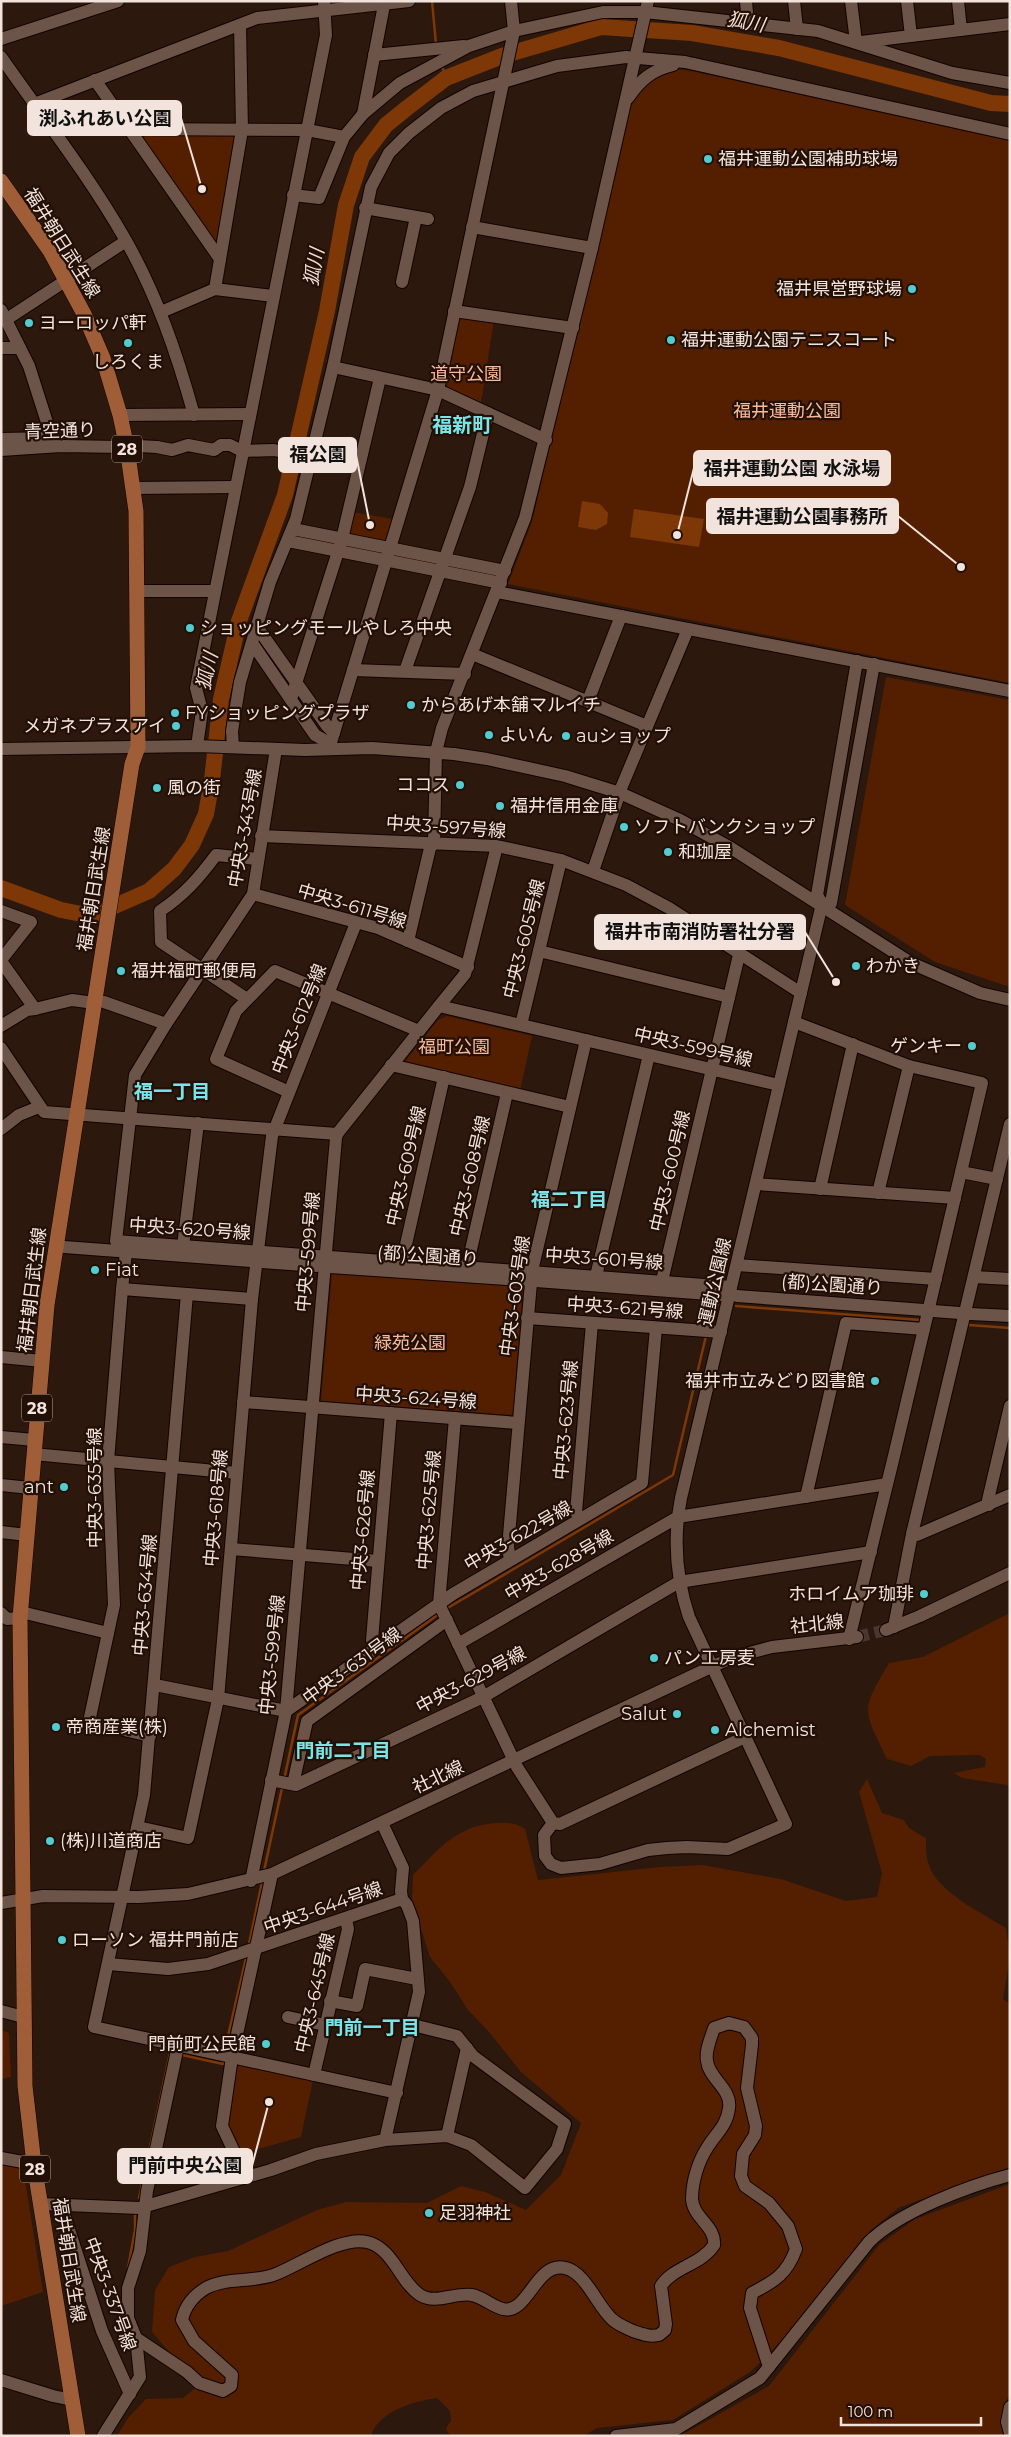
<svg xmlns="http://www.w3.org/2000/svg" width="1011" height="2437" font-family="Montserrat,'Noto Sans JP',sans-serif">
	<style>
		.green { fill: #531f00 }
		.water { fill: #7e3807 }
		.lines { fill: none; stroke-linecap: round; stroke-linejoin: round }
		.stream { stroke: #7e3807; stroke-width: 2.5 }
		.river { stroke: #7e3807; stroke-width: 16 }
		.minor-tunnel { stroke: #4a362c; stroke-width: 12; stroke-dasharray: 12 6; stroke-linecap: butt }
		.minor-casing { stroke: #130300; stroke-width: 14 }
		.major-casing { stroke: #130300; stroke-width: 16 }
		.minor { stroke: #6c5448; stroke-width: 12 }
		.major { stroke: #a05e38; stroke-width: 15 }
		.poi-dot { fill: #52ccd0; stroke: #220f05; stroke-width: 2 }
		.labels { text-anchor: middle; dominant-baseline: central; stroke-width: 4.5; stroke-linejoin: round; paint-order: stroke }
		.shield { fill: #220f05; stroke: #b4a39c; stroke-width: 1 }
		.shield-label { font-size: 16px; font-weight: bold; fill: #f2e3dc }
		.poi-label { font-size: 18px; fill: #f2e3dc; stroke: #220f05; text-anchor: start }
		.street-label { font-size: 18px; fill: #f2e3dc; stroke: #220f05 }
		.park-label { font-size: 18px; fill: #f9ba9a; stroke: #220f05 }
		.water-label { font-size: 19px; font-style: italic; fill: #f5dfd4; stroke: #220f05 }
		.neighbourhood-label { font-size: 19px; font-weight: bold; fill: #79e5e8; stroke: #220f05 }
		.quarter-label { font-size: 20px; font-weight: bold; fill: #79e5e8; stroke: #220f05 }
		.leader { fill: none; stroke: #f2e3dc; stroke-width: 2 }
		.callout-dot { fill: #f2e3dc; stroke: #220f05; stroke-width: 2 }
		.callout { fill: #f2e3dc; stroke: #f2e3dc; stroke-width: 2 }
		.callout-label { font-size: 19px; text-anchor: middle; font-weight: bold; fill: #111 }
	</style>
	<rect width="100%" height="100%" fill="#2c180d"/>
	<!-- green -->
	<g class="green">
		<polygon points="676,69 691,71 1010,141 1010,683 508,584 532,522 632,102 644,83"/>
		<polygon points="146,133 233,133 236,138 219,239 213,240 143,140"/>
		<polygon points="464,315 494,320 481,403 449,388 445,382 459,318"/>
		<polygon points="352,512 393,519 387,539 381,543 350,537 347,531"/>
		<polygon points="886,677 1010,700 1010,987 935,962 845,905"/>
		<polygon points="447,1016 532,1036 520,1091 408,1064 406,1060 438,1020"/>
		<polygon points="332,1272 523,1287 513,1413 511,1415 321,1401"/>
		<path d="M1010,1613V1788L1007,1785L962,1778L954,1773L985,1767L986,1759L980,1755L930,1756L911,1766L887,1759C863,1709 860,1712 889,1663L923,1657Z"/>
		<path d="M867,1779L882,1813L904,1820L909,1828L926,1838C926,1847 926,1857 929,1865C937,1892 984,1914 1006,1928L1010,1957L1003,1999L1010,2004V2167L898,2208L871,2230L782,2341L750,2372L673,2420L597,2428L584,2436H454L449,2434L446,2428L451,2421L450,2411L437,2398C415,2401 378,2411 371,2436H117L128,2418L146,2399L183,2398L194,2389V2374L171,2354L152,2332L155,2290L169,2267L195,2257L228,2251L317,2210L346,2202L427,2203L461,2186L485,2192L526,2210L561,2175L581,2123L521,2072L489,2032L468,2010L450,1982L430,1957L412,1901L413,1875C440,1848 456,1826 496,1823C509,1823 514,1822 525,1829L538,1880L660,1867L702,1865L781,1879L846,1901L877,1897L882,1873L859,1792Z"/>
		<polygon points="1,2030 9,2033 11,2077 1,2079"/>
		<polygon points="239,2063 313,2080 301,2137 241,2154 226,2124 235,2065"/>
		<polygon points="1,2164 23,2168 43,2292 1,2306"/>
		<path d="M1010,2184V2395C1000,2409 1001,2419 1003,2436H680L769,2386L879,2245L915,2219Z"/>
	</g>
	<!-- water -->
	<g class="water">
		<polygon points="582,501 600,504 608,513 607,524 596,530 578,527"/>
		<polygon points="634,509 704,519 699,547 630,537"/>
	</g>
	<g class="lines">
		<!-- stream -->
		<g class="stream">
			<polyline points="432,1 436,44"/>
			<polyline points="443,69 446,78"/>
			<polyline points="736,1306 920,1320"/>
			<polyline points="969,1325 1010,1328"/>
			<polyline points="708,1327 713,1304 718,1305"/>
			<polyline points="446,1609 673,1475 706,1336"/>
			<polyline points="285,1775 298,1715 439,1614"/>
			<polyline points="264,1871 282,1788"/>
			<polyline points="249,1944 262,1882"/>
			<polyline points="225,2049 246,1958"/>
			<polyline points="182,2055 223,2064 223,2062"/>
			<polyline points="139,2198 170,2053 172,2053"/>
			<polyline points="128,2268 135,2230 135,2212"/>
		</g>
		<!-- river -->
		<polyline class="river" points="1,888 61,910 92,916 149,891 174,869 192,845 206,814 212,780 221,699 239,621 285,495 327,311 346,205 362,157 386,125 407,108 446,78 502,56 601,27 692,33 779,48 991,103 1010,104"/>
		<!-- minor-tunnel -->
		<polyline class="minor-tunnel" points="857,1637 886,1630"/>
		<defs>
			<g id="minor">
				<polyline points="746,1 748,24"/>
				<polyline points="794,1 797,29"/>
				<polyline points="851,1 856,42"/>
				<polyline points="907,1 911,36"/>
				<polyline points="958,1 961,30"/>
				<polyline points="1,39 118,1"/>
				<polyline points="861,42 1010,24"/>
				<polyline points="374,55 464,46"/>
				<path d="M1,57C43,117 89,176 125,239C157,295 177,354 194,415"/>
				<polyline points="95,80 220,259"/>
				<path d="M628,98C640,80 652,70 673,65"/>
				<polyline points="34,104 257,18 409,1"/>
				<polyline points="363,114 384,5"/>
				<polyline points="129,129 307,130 344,137"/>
				<polyline points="293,195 319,198 344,137 363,114 400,83 469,46 514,31 603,12 645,12 818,31 952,73 1010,83"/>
				<polyline points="365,208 428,219"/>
				<polyline points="472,227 592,248"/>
				<polyline points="402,282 416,217"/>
				<polyline points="215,289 242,130 240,25"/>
				<polyline points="1,310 29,366 52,438 1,439"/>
				<polyline points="454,311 573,328"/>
				<polyline points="161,312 215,289 273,296"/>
				<polyline points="7,319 126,241"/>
				<polyline points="1,348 20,348"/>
				<polyline points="333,367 438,390 546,440"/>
				<polyline points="120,415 250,414"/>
				<polyline points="134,449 138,446 157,447 172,450 188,445 214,450 221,445 230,445 242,451 274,450 311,458"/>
				<polyline points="1,450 61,446 121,447"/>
				<polyline points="133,488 235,487"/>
				<polyline points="293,529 505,571"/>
				<polyline points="288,541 501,583"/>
				<polyline points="137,591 215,591"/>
				<polyline points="497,592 1010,691"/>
				<polyline points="257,627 327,726 334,733"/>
				<polyline points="252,643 315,735 331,744"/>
				<polyline points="472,654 647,726"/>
				<polyline points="353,670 465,674"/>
				<polyline points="405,671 470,487 488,413"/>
				<polyline points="291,699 342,539 380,378"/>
				<polyline points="588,701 621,616"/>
				<polyline points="197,746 202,711 196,688 326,35 324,1"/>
				<polyline points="233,747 232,731 240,682 270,582 296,519 333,367 371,187 389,153 409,133 441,108 473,91 557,66 626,57 685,62 1010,134"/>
				<polyline points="1,749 197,746 305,750 372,748 454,754 487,759 565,776 620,793 680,820 731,848 911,963 980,993 1010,1000"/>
				<polyline points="276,749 253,894 166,1024 135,1075 116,1241 731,1287"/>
				<polyline points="329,749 438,390 514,31 511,1"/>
				<polyline points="261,836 497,846 561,860 626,885 669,908 801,993"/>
				<polyline points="593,871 622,786 688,629"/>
				<polyline points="253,894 378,928 468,967"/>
				<polyline points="822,904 831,903 874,664"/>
				<polyline points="822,904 817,895 857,661"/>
				<polyline points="1,911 31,922 1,960"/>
				<polyline points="408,941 430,848 434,843 436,752 442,728 525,518 592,248 648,1"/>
				<polyline points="539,951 729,997"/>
				<polyline points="1,961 35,1009 27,1010 1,1026"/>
				<path d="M247,999L161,942L160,911C184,895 199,878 216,855L257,859"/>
				<polyline points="104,1002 166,1024"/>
				<polyline points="439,1006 465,974 497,846"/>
				<polyline points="35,1009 72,1000 87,1002"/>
				<polyline points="794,1022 909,1066 982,1083 894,1456 849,1639"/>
				<polyline points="521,1025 561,860"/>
				<polyline points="1,1048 44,1112 337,1134"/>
				<polyline points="391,1065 570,1107"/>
				<polyline points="289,1092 216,1059 236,1011 275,971 419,1031"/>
				<polyline points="1,1129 19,1115 39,1107"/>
				<polyline points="961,1172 997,1179"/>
				<polyline points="756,1184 955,1198"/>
				<polyline points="820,1189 853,1044"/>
				<polyline points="878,1193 909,1066"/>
				<polyline points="183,1246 198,1123"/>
				<polyline points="64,1247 251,1261"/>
				<polyline points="262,1262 317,1266"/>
				<polyline points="402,1262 444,1077"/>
				<polyline points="737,1265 936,1279"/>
				<polyline points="330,1267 523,1280"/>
				<polyline points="467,1267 507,1093"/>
				<polyline points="596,1276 649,1055"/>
				<polyline points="974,1277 1010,1279"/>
				<polyline points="536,1281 722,1295"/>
				<polyline points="662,1281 739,955"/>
				<polyline points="122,1289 126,1252"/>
				<polyline points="187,1294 144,1795 94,2027 397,2093"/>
				<polyline points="737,1296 924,1310"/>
				<polyline points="933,1311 960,1313"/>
				<polyline points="970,1314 1010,1316"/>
				<polyline points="527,1318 721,1332"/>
				<polyline points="1,1357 42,1361"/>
				<polyline points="243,1402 518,1423"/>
				<polyline points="455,1418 439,1604 517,1767 553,1823 560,1824 745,1737"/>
				<polyline points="1,1437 34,1440"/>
				<polyline points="33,1454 237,1473"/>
				<polyline points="1,1485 30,1488"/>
				<polyline points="806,1497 846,1323 924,1329"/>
				<polyline points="989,1505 988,1500 1010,1406"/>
				<polyline points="580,1519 576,1512 592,1323"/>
				<polyline points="1,1532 27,1535"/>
				<polyline points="912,1534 917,1535 1010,1495"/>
				<polyline points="231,1549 378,1561"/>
				<polyline points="510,1560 508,1547 532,1271 586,1040"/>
				<polyline points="21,1612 108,1633"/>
				<polyline points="1,1613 7,1619 20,1618"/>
				<polyline points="894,1627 912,1534 1010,1124"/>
				<polyline points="886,1630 920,1616 1010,1573"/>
				<polyline points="458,1644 678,1517 887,1484"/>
				<polyline points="375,1649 372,1640 391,1413"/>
				<polyline points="155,1685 286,1711 453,1594 642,1483 656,1328"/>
				<polyline points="150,1736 89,1722 114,1605 108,1461 122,1289 252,1299"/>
				<polyline points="271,1780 296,1785 483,1697 679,1582 871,1552"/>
				<polyline points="293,1784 307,1721 447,1620"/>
				<polyline points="382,1823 403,1868 401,1891 402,1899 407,1905 413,1921 419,1992 385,2140"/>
				<path d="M553,1823L544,1835L545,1856L551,1864L561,1868L600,1864L648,1850L667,1848L687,1847L728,1849L786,1824L689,1617C676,1578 673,1539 681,1498L822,904"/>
				<polyline points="138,1827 188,1838 218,1699 252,1299 272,1136 356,923"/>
				<polyline points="251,1881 286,1711 336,1138 337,1134 439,1006 779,1085"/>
				<polyline points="1,1903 43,1896 139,1897 188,1894 272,1874 711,1667 734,1657 772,1647 857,1637"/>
				<polyline points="108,1964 168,1969 208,1964 402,1899"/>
				<polyline points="330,2001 357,2006 365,1969 417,1979"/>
				<polyline points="1,2011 23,2017"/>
				<polyline points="288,2017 325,2025"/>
				<polyline points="314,2075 348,1929 346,1919"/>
				<polyline points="447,2136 467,2048"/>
				<polyline points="1,2158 34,2164"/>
				<polyline points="246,2177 222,2126 232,2057 272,1874"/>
				<polyline points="41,2204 139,2208 271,2170 316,2154 385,2140 447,2136 471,2145 525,2188 557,2149 565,2124 473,2056 457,2036 413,2025"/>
				<polyline points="61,2205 102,2331 130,2394"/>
				<path d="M136,2338L187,2372L199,2383L223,2391L231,2386L232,2375L194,2341L182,2320C185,2306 193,2296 206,2288C226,2277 254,2283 276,2274C301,2264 341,2236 367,2242C393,2248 400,2282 420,2295C436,2305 455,2292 472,2295C483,2297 493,2307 503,2309C528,2315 536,2261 565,2268C586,2272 598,2308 613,2320C619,2325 626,2328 633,2331C642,2334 650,2337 659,2335L665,2330L666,2324L661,2286C673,2267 701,2265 714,2245C716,2226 693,2218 692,2199C692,2182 698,2162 707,2148C716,2133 727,2126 729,2108C732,2089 709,2079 707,2061C705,2050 711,2038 714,2028L729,2023L744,2027L752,2038V2045L747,2088L756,2126L755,2135L743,2154L741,2176L745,2186L769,2203L788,2226L796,2249C787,2274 775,2281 752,2293L750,2308L769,2367"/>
				<polyline points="1,2380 53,2396 72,2400"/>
				<polyline points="1010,2407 1007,2422 1010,2433"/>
				<polyline points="103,2436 140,2377 136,2338 128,2318 128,2288 140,2251 147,2191 178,2046"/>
				<path d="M616,2436L676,2429L760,2378L869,2242C899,2212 968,2186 1010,2175"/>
			</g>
			<polyline id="major" points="1,181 50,251 84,314 103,358 120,415 127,448 136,511 138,747 132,764 47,1305 20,1618 25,2086 34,2164 78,2436"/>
		</defs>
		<!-- minor casing -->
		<use href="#minor" class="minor-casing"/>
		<!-- major casing -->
		<use href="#major" class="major-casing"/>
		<!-- minor -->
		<use href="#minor" class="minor"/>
		<!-- major -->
		<use href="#major" class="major"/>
	</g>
	<!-- markers -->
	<g class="poi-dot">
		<circle cx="708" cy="159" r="5"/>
		<circle cx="912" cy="289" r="5"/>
		<circle cx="29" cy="323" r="5"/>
		<circle cx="671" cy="340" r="5"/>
		<circle cx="128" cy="343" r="5"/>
		<circle cx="190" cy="628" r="5"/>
		<circle cx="411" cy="705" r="5"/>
		<circle cx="175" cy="713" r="5"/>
		<circle cx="176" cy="726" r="5"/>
		<circle cx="489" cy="735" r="5"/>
		<circle cx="566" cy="736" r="5"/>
		<circle cx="460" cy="785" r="5"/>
		<circle cx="157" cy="788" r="5"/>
		<circle cx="500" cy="806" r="5"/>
		<circle cx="624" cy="827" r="5"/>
		<circle cx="668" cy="852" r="5"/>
		<circle cx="856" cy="966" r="5"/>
		<circle cx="121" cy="971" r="5"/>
		<circle cx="972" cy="1046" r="5"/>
		<circle cx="95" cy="1270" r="5"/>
		<circle cx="875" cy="1381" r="5"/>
		<circle cx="64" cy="1487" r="5"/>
		<circle cx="924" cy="1594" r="5"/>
		<circle cx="654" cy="1658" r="5"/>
		<circle cx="677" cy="1714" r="5"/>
		<circle cx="56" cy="1727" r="5"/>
		<circle cx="715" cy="1730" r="5"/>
		<circle cx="50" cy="1841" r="5"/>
		<circle cx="62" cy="1940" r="5"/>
		<circle cx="266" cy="2044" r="5"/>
		<circle cx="429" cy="2213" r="5"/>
	</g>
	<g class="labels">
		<!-- shield labels -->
		<g class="shield">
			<rect x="112" y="435.5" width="30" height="27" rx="4"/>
			<rect x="22" y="1394.5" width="30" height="27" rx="4"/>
			<rect x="20" y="2155.5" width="30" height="27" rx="4"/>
		</g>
		<g class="shield-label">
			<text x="127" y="449">28</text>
			<text x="37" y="1408">28</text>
			<text x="35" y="2169">28</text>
		</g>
		<!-- poi labels -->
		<g class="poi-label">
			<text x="718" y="159">福井運動公園補助球場</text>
			<text x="902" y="289" text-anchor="end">福井県営野球場</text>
			<text x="39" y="323">ヨーロッパ軒</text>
			<text x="681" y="340">福井運動公園テニスコート</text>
			<text x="128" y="362" text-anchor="middle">しろくま</text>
			<text x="200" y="628">ショッピングモールやしろ中央</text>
			<text x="421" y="705">からあげ本舗マルイチ</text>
			<text x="185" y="713">FYショッピングプラザ</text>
			<text x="166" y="726" text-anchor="end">メガネプラスアイ</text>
			<text x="499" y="735">よいん</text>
			<text x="576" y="736">auショップ</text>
			<text x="450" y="785" text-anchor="end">ココス</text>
			<text x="167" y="788">風の街</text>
			<text x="510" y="806">福井信用金庫</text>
			<text x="634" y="827">ソフトバンクショップ</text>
			<text x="678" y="852">和珈屋</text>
			<text x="866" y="966">わかき</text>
			<text x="131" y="971">福井福町郵便局</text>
			<text x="962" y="1046" text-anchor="end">ゲンキー</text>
			<text x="105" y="1270">Fiat</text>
			<text x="865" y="1381" text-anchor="end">福井市立みどり図書館</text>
			<text x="54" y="1487" text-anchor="end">ant</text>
			<text x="914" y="1594" text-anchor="end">ホロイムア珈琲</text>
			<text x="664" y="1658">パン工房麦</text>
			<text x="667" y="1714" text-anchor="end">Salut</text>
			<text x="66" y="1727">帝商産業(株)</text>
			<text x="725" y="1730">Alchemist</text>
			<text x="60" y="1841">(株)川道商店</text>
			<text x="72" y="1940">ローソン 福井門前店</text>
			<text x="256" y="2044" text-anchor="end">門前町公民館</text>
			<text x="439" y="2213">足羽神社</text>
		</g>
		<!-- street labels -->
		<g class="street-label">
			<text transform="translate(62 243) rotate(58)">福井朝日武生線</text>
			<text transform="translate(60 431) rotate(-2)">青空通り</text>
			<text transform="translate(446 827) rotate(4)">中央3-597号線</text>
			<text transform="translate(245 828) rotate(-80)">中央3-343号線</text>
			<text transform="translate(94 889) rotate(-81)">福井朝日武生線</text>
			<text transform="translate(352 906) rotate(17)">中央3-611号線</text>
			<text transform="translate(524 939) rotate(-76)">中央3-605号線</text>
			<text transform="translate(299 1019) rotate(-68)">中央3-612号線</text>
			<text transform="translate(693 1047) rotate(13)">中央3-599号線</text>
			<text transform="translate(406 1166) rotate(-77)">中央3-609号線</text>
			<text transform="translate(670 1171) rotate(-77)">中央3-600号線</text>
			<text transform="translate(470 1176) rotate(-77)">中央3-608号線</text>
			<text transform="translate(190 1229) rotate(4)">中央3-620号線</text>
			<text transform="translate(308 1252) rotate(-85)">中央3-599号線</text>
			<text transform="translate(428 1256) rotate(4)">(都)公園通り</text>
			<text transform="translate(604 1259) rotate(4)">中央3-601号線</text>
			<text transform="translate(715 1282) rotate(-77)">運動公園線</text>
			<text transform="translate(832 1285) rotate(4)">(都)公園通り</text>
			<text transform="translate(32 1290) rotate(-83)">福井朝日武生線</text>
			<text transform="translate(515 1296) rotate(-82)">中央3-603号線</text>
			<text transform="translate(625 1308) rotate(4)">中央3-621号線</text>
			<text transform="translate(416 1398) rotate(4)">中央3-624号線</text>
			<text transform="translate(566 1420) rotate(-85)">中央3-623号線</text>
			<text transform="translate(95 1488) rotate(-90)">中央3-635号線</text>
			<text transform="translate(216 1508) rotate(-85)">中央3-618号線</text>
			<text transform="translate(429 1510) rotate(-85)">中央3-625号線</text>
			<text transform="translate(363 1530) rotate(-85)">中央3-626号線</text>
			<text transform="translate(518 1536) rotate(-30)">中央3-622号線</text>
			<text transform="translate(559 1565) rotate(-30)">中央3-628号線</text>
			<text transform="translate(145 1595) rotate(-85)">中央3-634号線</text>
			<text transform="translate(817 1624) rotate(-6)">社北線</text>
			<text transform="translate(272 1655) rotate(-84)">中央3-599号線</text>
			<text transform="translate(352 1666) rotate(-36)">中央3-631号線</text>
			<text transform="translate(471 1680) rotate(-28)">中央3-629号線</text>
			<text transform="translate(438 1777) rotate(-25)">社北線</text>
			<text transform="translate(323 1908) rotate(-19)">中央3-644号線</text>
			<text transform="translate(315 1993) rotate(-77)">中央3-645号線</text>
			<text transform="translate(69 2260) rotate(81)">福井朝日武生線</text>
			<text transform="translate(110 2294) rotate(70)">中央3-337号線</text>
		</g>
		<!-- park labels -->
		<g class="park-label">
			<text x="466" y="374">道守公園</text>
			<text x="787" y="411">福井運動公園</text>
			<text x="454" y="1047">福町公園</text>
			<text x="410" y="1343">緑苑公園</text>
		</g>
		<!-- water labels -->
		<g class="water-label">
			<text transform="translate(746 22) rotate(10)">狐川</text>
			<text transform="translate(314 267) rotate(-80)">狐川</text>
			<text transform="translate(207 671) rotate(-77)">狐川</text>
		</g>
		<!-- neighbourhood labels -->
		<g class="neighbourhood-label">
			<text x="172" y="1091">福一丁目</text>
			<text x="569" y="1199">福二丁目</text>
			<text x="343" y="1750">門前二丁目</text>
			<text x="372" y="2027">門前一丁目</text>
		</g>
		<!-- quarter labels -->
		<g class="quarter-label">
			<text x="462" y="425">福新町</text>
		</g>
	</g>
	<!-- callouts -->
	<path class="leader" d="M202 189L181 118M370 525L356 455M677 535L694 468M961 567L898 516M836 982L805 932M269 2102L252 2166"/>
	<g class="callout-dot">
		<circle cx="202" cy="189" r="5"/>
		<circle cx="370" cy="525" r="5"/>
		<circle cx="677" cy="535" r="5"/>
		<circle cx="961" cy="567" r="5"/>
		<circle cx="836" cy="982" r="5"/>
		<circle cx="269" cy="2102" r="5"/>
	</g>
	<g class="callout">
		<rect x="28" y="101" width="153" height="34" rx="5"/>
		<rect x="279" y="438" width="77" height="34" rx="5"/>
		<rect x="694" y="451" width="196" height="34" rx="5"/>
		<rect x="707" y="499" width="191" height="34" rx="5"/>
		<rect x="595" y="915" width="210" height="34" rx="5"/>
		<rect x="118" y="2149" width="134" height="34" rx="5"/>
	</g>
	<g class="callout-label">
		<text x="105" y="125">渕ふれあい公園</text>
		<text x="318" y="461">福公園</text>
		<text x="792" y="475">福井運動公園 水泳場</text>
		<text x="802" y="523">福井運動公園事務所</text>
		<text x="700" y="938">福井市南消防署社分署</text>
		<text x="185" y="2172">門前中央公園</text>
	</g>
	<!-- border -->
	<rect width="1011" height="2437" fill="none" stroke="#f2e3dc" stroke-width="5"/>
	<!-- scale -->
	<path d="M841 2417v8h140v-8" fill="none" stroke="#f2e3dc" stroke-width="2.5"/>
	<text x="848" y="2417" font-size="15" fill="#f2e3dc" stroke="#220f05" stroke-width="4" paint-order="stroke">100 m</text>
</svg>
